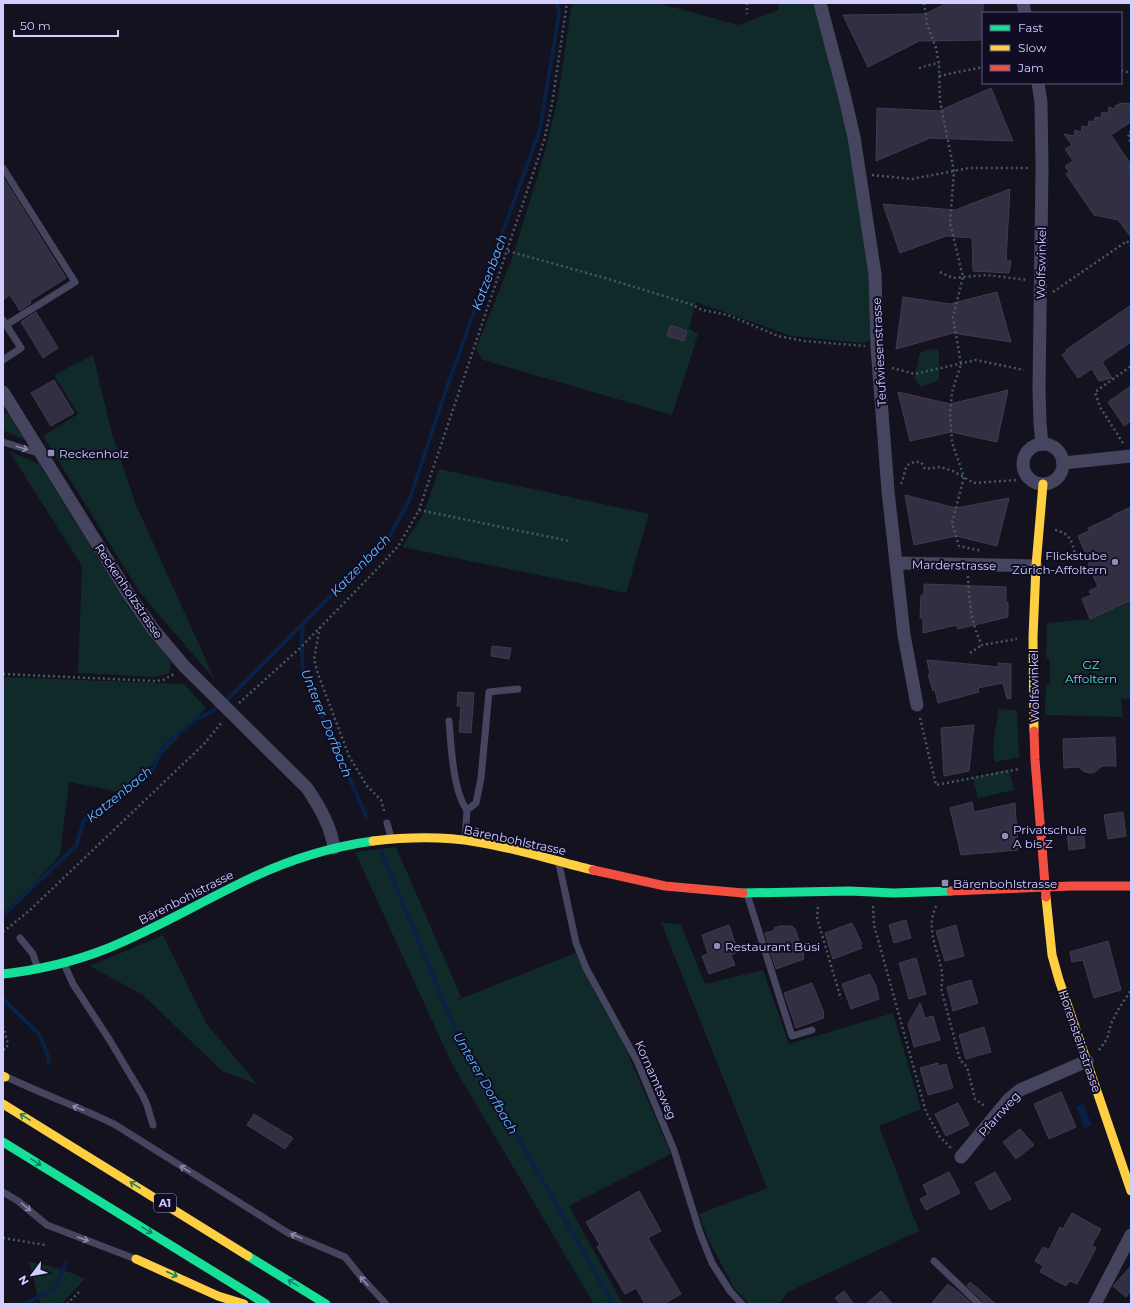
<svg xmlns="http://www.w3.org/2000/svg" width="1134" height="1307" font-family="Montserrat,sans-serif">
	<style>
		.green { fill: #102a2a }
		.water { fill: #082144 }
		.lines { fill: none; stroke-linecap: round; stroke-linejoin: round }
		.stream { stroke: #082144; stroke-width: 4 }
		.building { fill: #312f41; stroke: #3e3b53 }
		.path { stroke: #465968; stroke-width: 2.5; stroke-dasharray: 2 3; stroke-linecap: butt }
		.lane { stroke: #454560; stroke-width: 7 }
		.street { stroke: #454560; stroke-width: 13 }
		.fast { stroke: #16e098; stroke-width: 9 }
		.slow { stroke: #ffcf43; stroke-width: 9 }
		.jam { stroke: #f24e42; stroke-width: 9 }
		.oneway { stroke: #8c8ab0 }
		.oneway2 { stroke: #138164 }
		.poi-dot { fill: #8f8db0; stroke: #0f0c24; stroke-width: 1.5 }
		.labels { text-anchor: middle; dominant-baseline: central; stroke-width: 4; stroke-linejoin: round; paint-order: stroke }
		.shield { fill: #0f0c24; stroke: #9894bd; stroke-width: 1 }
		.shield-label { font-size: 11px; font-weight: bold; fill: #d2cfff }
		.street-label { font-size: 12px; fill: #d2cfff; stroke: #0f0c24 }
		.poi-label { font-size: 12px; fill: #d2cfff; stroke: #0f0c24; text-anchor: start }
		.park-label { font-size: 12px; fill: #51e9bd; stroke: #0f0c24 }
		.water-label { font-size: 13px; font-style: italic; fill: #5dbbff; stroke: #0f0c24 }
	</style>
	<rect width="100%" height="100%" fill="#13121e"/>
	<!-- green -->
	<g class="green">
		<path d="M572,3H658L738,25L779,10L778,3H817L851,140L868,247L874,336C870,340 867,342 862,343L791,336L696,302L689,329L698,334L672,415L483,360L476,349L513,256L544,155L557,103Z"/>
		<polygon points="932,349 937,349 939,352 939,380 921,387 914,378 920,353"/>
		<polygon points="93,355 112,434 136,505 215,680 141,594 43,436 78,414 54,375"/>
		<polygon points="3,413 8,413 25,440 3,430"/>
		<polygon points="9,451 39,464 129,608 171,662 169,673 154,677 78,673 82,566"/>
		<polygon points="439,469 649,514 626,593 402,547 423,515"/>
		<polygon points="1131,600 1131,698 1121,699 1123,717 1045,715 1046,685 1050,684 1050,660 1046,657 1047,623 1090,619"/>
		<polygon points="3,677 184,684 206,708 125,793 69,782 60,855 3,917"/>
		<path d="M999,709L1017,710L1019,757L995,762C991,745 996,727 999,709Z"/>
		<polygon points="1009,769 1014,790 978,798 973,778"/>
		<polygon points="396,847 461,997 455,1001 575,953 595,993 624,1045 671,1154 569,1206 623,1304 594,1304 451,1062 355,852"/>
		<polygon points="661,922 681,925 705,984 763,970 789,1044 893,1013 921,1109 879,1126 919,1231 788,1292 779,1304 750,1304 734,1288 707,1237 699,1214 767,1188"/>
		<polygon points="163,935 206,1023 257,1084 222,1071 143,995 90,966"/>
		<path d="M29,1262C49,1265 67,1270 85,1279L61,1304H40Z"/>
	</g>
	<!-- water -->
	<polygon class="water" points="1083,1104 1092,1125 1085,1128 1076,1107"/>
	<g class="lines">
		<!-- stream -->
		<g class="stream">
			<path d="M303,625C301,641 302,656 303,672L367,818"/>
			<polyline points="381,851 453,1024 613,1304"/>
			<polyline points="3,915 76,846 84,820 153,769 164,746 197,718 210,713 233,694 389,537 409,501 447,387 540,129 559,14 557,3"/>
			<polyline points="3,997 6,1002 40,1035 47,1053 49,1063"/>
			<polyline points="24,1304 56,1288 66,1262"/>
		</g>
	</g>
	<!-- building -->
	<g class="building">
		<polygon points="947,3 983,3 983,40 919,41 868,67 843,15 925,14"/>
		<polygon points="991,88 1013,141 930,138 876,161 877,108 939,111"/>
		<polygon points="1121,103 1131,104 1131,122 1111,135 1130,163 1129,174 1131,174 1131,237 1118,220 1094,215 1066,174 1069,172 1065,166 1073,161 1065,149 1072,145 1064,134 1074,136 1075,130 1081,132 1082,126 1088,127 1089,121 1094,122 1095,117 1101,118 1102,112 1108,113 1109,107 1115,109 1115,106"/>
		<polygon points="3,177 66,278 30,301 31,303 20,311 10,295 3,300"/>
		<polygon points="1010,189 1006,260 1011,261 1009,273 973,271 972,238 946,236 900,253 883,204 955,210"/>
		<polygon points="997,292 1011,342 953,333 896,349 903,297 950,304"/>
		<polygon points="1131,305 1131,342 1102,362 1112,378 1099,381 1092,369 1078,378 1062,355 1067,352 1066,350"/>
		<polygon points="36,312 58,348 43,358 21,322"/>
		<polygon points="670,325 687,331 684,341 667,336"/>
		<polygon points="54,380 74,413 51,426 31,393"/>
		<polygon points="1131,386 1131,421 1124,426 1108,402"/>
		<polygon points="1008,390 997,442 951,432 910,441 898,392 950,404"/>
		<polygon points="905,495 956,508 1009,498 997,546 956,536 914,545"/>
		<polygon points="1131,507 1131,600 1090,619 1082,599 1091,595 1089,591 1098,587 1088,564 1090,563 1078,536 1089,531 1088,528 1114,516 1113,515"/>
		<polygon points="924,584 1006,587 1006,602 1008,602 1008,617 958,629 956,625 923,633 923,618 920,618 921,595 924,595"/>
		<polygon points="492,646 511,648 509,659 491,656"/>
		<polygon points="927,660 999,667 998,663 1011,664 1011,698 1007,699 1003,683 978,688 979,692 938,703 935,690 933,691 928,674 930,674"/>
		<polygon points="458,692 474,693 471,733 459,732 461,706 457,706"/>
		<polygon points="974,725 969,771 944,776 941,728"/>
		<polygon points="1115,737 1116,766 1102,766 1095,772 1091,773 1085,772 1078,767 1064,768 1063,739"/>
		<polygon points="972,802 974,812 1015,803 1018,850 961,855 950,808"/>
		<polygon points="1123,812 1126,836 1108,839 1104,815"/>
		<polygon points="1083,830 1085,848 1069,850 1067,832"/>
		<polygon points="906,920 911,938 894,943 889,925"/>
		<polygon points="852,923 862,944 860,945 862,948 833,959 825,933"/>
		<polygon points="729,925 738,952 731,955 735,965 709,974 702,956 708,954 702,935"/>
		<polygon points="956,925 964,956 945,961 936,931"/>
		<polygon points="780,926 792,926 795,929 804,955 803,955 804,959 776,969 765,933 775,930 774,928"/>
		<polygon points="1108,941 1121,990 1094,998 1083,960 1072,962 1070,952"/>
		<polygon points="916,958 926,994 909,999 899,963"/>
		<polygon points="870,974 876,986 879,999 851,1009 842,984"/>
		<polygon points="971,980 978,1003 953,1011 947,987"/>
		<polygon points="812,983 824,1013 823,1014 824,1018 796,1028 784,993"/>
		<polygon points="920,1003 925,1018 933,1016 940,1040 914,1047 908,1024"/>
		<polygon points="984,1027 991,1052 966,1059 959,1035"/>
		<polygon points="938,1063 939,1066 946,1064 953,1088 928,1095 920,1068"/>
		<polygon points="1061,1092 1076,1127 1049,1139 1034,1104"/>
		<polygon points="958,1103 969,1125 946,1136 935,1114"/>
		<polygon points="254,1114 293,1138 285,1149 247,1125"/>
		<polygon points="1020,1129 1034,1145 1016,1159 1003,1142"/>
		<polygon points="949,1172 960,1193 926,1210 920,1199 928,1195 923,1185"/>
		<polygon points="995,1172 1011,1199 990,1210 975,1183"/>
		<polygon points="639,1191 661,1231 648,1238 681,1294 664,1304 645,1304 636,1288 625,1294 597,1247 600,1245 586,1222"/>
		<polygon points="1072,1213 1101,1229 1092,1245 1096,1248 1077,1284 1070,1281 1066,1286 1040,1272 1043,1266 1035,1261 1043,1247 1049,1250 1060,1227 1063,1229"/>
		<polygon points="1131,1266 1131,1291 1126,1297 1113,1286"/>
		<polygon points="970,1282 996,1304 984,1304 982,1300 967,1286"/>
		<polygon points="948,1284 961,1294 972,1304 931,1304"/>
		<polygon points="844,1291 854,1304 840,1304 835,1298"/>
		<polygon points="881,1291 893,1304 866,1304"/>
	</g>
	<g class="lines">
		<!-- path -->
		<g class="path">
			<polyline points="747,3 747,14"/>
			<polyline points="924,3 927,24 936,48 939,64 940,101 954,171 950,223 963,277 953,317 961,364 952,392 950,415 952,442 964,477 952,523 959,546 982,551"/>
			<polyline points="919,68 933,64 939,64"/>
			<polyline points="1121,71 1127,72 1131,70"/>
			<polyline points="939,76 983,67"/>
			<polyline points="1131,132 1128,133 1131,145"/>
			<polyline points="872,175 912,179 969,168 1029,168"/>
			<polyline points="508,251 605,278 693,305 702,310 728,315 778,336 804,341 865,346"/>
			<polyline points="940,272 953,278 986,275 1028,280"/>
			<polyline points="1053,292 1127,241 1131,246"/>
			<polyline points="892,368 915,374 976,360 1024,370"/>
			<polyline points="1123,443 1100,407 1095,392 1131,366"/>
			<path d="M901,484C907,471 902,461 921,462L925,469L940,467L953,471L974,483L1017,480"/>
			<polyline points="419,510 569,541"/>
			<path d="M1055,530C1070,534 1072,540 1075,555"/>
			<path d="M968,576C969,600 971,624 982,645L1017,639"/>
			<polyline points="320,627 314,659 318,674 349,756 367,786 381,800 385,814"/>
			<polyline points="970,653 982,645"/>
			<polyline points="3,674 155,681 163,680 174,674"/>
			<polyline points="239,703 299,649 380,566 399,545 419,510 544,141 552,104 567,3"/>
			<polyline points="920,718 936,785 1019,769"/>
			<polyline points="873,906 874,925 926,1112 940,1137 952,1149"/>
			<path d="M936,906C922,938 948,961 941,988L960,1060L967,1067L975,1099L986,1107"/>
			<polyline points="818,907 817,918 841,999"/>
			<polyline points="3,932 30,910 205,743 222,722"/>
			<polyline points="3,1026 8,1044 6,1049 3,1050"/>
			<polyline points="1099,1050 1107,1039 1111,1024 1118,1010 1131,990"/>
			<polyline points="3,1238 45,1245"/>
			<polyline points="67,1304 79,1292"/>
		</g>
		<!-- lane -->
		<g class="lane">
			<polyline points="3,168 75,282 6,325"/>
			<polyline points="3,320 21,348 3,360"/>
			<polyline points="3,442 41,454"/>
			<path d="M449,721C451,745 453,792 467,810"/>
			<polyline points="387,823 391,838"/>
			<polyline points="465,840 467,810 476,803 481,778 489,692 518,689"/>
			<polyline points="559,864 576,943 586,968 637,1061 674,1150 700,1233 712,1263 730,1291 742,1304"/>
			<polyline points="747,894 792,1036 812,1030"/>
			<polyline points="20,938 33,954 38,969"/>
			<polyline points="64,964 73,984 109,1039 143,1096 147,1105 153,1125"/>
			<path d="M7,1077C42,1094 79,1107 114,1124L288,1233L345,1257L362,1278L386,1304"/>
			<polyline points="3,1192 18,1201 47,1225 133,1258"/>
			<polyline points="934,1261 979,1304"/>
		</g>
		<!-- street -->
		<g class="street">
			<polyline points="820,3 844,94 854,137 875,274 877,347 888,491 904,635 917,705"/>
			<polyline points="1023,3 1025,13"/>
			<polyline points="1038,83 1041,102 1042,168 1039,389 1040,423 1042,444"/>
			<path d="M3,392L129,595L153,629L184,666L307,788C319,806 331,826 334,848"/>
			<circle cx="1043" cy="464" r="20"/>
			<polyline points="1063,463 1131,456"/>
			<polyline points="896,563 1036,566"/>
			<polyline points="961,1157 1009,1099 1020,1090 1087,1061"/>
			<polyline points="1095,1304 1131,1235"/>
		</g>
		<!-- fast -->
		<g class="fast">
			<polyline points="743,893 849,891 894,893 951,891"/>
			<path d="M3,974C38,970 73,962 106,949C156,929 202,901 251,878C289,860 330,847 373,841"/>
			<polyline points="3,1142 266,1304"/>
			<polyline points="248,1256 326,1304"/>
		</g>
		<!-- slow -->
		<g class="slow">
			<polyline points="1034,731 1033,637 1036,566 1043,484"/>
			<path d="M373,841C407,837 442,836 477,842C516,848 554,861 593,870"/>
			<polyline points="1046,897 1052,955 1059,980 1131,1191"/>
			<polyline points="3,1076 5,1077"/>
			<polyline points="3,1104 248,1256"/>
			<polyline points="136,1259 218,1296 244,1304"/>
		</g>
		<!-- jam -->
		<g class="jam">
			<polyline points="1034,731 1035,760 1046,897"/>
			<polyline points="593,870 665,886 743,893"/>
			<polyline points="951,891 1071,886 1131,886"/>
		</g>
	</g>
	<!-- one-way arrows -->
	<defs><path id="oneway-shaft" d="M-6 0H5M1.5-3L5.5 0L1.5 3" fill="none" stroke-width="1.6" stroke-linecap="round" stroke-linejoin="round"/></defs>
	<g class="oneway">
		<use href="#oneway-shaft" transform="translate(22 448) rotate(17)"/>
		<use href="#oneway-shaft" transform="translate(78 1108) rotate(-158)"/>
		<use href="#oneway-shaft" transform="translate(185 1169) rotate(-148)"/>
		<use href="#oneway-shaft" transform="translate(26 1207) rotate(40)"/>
		<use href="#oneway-shaft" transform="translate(296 1236) rotate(-157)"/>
		<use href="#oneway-shaft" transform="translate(83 1239) rotate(19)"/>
		<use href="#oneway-shaft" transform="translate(364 1281) rotate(-132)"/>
	</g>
	<g class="oneway2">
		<use href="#oneway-shaft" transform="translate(25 1117) rotate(-148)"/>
		<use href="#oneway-shaft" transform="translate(36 1162) rotate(32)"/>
		<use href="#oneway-shaft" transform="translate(135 1185) rotate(-148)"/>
		<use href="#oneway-shaft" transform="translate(147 1230) rotate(32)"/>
		<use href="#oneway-shaft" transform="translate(172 1274) rotate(25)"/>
		<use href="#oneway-shaft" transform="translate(293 1283) rotate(-148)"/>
	</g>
	<!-- markers -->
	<g class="poi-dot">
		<rect x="47" y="449" width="8" height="8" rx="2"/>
		<circle cx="1115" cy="562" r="4"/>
		<circle cx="1005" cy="836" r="4"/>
		<rect x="941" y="879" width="8" height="8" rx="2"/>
		<circle cx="717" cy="946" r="4"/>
	</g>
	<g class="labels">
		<!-- shield labels -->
		<rect class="shield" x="154" y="1194" width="22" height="18" rx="3"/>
		<g class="shield-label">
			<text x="165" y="1203">A1</text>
		</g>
		<!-- street labels -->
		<g class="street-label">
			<text transform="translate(1041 263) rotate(-89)">Wolfswinkel</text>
			<text transform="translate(879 352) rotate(-93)">Teufwiesenstrasse</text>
			<text transform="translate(954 565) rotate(1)">Marderstrasse</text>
			<text transform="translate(129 591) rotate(56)">Reckenholzstrasse</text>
			<text transform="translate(1034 686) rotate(-91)">Wolfswinkel</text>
			<text transform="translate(515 840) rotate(12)">Bärenbohlstrasse</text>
			<text transform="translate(186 897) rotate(-27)">Bärenbohlstrasse</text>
			<text transform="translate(1080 1041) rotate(71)">Horensteinstrasse</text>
			<text transform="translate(656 1080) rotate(66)">Kornamtsweg</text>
			<text transform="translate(999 1114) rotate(-48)">Pfarrweg</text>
		</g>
		<!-- poi labels -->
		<g class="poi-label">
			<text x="59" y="453">Reckenholz</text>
			<text x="1107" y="555" text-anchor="end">Flickstube<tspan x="1107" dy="14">Zürich-Affoltern</tspan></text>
			<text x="1013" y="829">Privatschule<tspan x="1013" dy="14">A bis Z</tspan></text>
			<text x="953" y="883">Bärenbohlstrasse</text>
			<text x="725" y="946">Restaurant Büsi</text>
		</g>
		<!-- park labels -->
		<g class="park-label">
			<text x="1091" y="664">GZ<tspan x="1091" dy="14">Affoltern</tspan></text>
		</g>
		<!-- water labels -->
		<g class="water-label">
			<text transform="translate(489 272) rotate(-70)">Katzenbach</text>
			<text transform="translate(360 565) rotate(-46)">Katzenbach</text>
			<text transform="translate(327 723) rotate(68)">Unterer Dorfbach</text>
			<text transform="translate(119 794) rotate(-39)">Katzenbach</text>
			<text transform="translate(486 1083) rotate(60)">Unterer Dorfbach</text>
		</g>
	</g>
	<!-- border -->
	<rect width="1134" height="1307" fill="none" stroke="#d2cfff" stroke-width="8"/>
	<!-- legend -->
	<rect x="982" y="12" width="140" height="72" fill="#0f0c24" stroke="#5d5a7c"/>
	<rect x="990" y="25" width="20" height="6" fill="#16e098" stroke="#5d5a7c"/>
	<text x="1018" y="32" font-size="12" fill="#d2cfff">Fast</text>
	<rect x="990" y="45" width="20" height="6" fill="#ffcf43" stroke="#5d5a7c"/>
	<text x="1018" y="52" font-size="12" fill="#d2cfff">Slow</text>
	<rect x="990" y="65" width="20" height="6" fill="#f24e42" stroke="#5d5a7c"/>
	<text x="1018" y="72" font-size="12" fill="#d2cfff">Jam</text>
	<!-- north arrow -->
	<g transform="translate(32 1275) rotate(238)" stroke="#0f0c24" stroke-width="3" paint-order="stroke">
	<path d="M0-3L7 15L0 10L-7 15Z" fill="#d2cfff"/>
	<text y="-6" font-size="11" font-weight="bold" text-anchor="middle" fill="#d2cfff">N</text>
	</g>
	<!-- scale -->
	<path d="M14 30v6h104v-6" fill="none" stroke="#d2cfff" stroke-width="2"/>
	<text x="20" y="30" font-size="12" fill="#d2cfff" stroke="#0f0c24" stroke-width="3" paint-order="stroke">50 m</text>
</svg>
